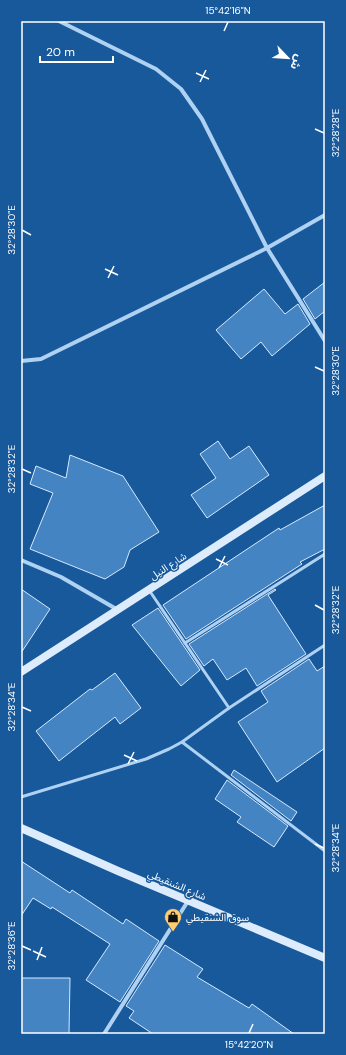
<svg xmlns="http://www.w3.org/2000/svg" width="346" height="1055" font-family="'DM Sans','Noto Sans Arabic',sans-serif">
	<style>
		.building { fill: #4584c3; stroke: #d6e9fc }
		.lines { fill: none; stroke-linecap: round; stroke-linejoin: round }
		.lane { stroke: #afd1f2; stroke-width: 3 }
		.street { stroke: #afd1f2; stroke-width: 4 }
		.secondary { stroke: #ddecfc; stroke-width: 8 }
		.ticks { fill: none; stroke: #fff; stroke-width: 1.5 }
		.labels { text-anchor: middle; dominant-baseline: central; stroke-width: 3; stroke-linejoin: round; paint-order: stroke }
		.street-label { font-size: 10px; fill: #fff; stroke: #18599b }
		.poi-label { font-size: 10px; fill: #fff; stroke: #18599b; text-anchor: start }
		.neatline { fill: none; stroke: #fff; stroke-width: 1.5 }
		.ticks-label { font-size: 10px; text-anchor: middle; fill: #fff }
	</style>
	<rect width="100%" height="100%" fill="#18599b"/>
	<!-- building -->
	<g class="building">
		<polygon points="325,282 325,311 315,319 303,299"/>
		<polygon points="264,289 285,314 298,304 310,324 272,356 261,342 241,359 216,330"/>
		<polygon points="218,441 230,459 249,446 269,475 207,518 191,495 216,478 200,454"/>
		<polygon points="70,455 123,476 159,532 130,550 124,567 105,579 30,549 53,493 30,484 36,466 66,478"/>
		<polygon points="325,505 325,549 300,562 302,564 186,639 163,605 279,528 280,530"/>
		<polygon points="21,589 50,609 21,653"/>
		<polygon points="275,589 276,590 268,595 306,654 257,686 246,668 227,680 213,659 204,666 189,644"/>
		<polygon points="158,608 200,670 181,686 132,625"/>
		<polygon points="309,659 317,671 325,666 325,748 277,782 238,722 268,702 261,691"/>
		<polygon points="115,673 141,708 120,724 115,717 59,761 36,731 90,689 92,690"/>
		<polygon points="234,770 297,812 291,821 231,775"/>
		<polygon points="227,780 288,826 274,847 237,822 241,817 215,799"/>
		<polygon points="21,861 70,893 72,890 123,924 126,919 159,941 120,1002 86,980 110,944 52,907 51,909 33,898 21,916"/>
		<polygon points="165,945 203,969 197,977 249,1008 252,1004 294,1034 153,1034 129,1018 134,1011 126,1006"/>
		<polygon points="21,978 70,978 69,1034 21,1034"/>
	</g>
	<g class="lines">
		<!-- lane -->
		<g class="lane">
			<polyline points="149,590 229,708"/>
			<polyline points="185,643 325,554"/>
			<polyline points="182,742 325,851"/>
			<polyline points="21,797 146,759 169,749 182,742 229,708 325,645"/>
		</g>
		<!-- street -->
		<g class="street">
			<polyline points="59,21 156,69 181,89 202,119 267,248 325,341"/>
			<polyline points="21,361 41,359 267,248 325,215"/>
			<polyline points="21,560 61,577 118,610"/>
			<polyline points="104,1034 188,901"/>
		</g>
		<!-- secondary -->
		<g class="secondary">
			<polyline points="21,672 325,476"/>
			<polyline points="21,828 118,871 325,958"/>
		</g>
	</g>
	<!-- ticks -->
	<path class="ticks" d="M224,31L228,22M196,73L209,79M200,82L206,70M315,129L324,133M22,230L31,235M105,269L118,275M108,278L114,266M315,367L324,371M22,469L31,473M216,559L228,565M219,568L225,556M315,605L324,610M22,707L31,711M124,755L137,761M128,764L134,752M315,844L324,848M22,946L31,950M33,951L46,957M37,960L42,947M249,1033L253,1024"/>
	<!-- icons -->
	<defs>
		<symbol id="shop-pin" viewBox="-11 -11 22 30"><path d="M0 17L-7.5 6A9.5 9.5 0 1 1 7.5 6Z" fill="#ffcd6f" stroke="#18599b"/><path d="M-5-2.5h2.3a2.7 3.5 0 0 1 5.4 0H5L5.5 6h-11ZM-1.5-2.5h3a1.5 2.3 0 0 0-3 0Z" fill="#111"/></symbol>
	</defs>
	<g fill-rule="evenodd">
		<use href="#shop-pin" x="163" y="907" width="20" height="27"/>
	</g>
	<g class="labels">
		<!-- street labels -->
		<g class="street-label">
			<text transform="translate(168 566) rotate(-33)">شارع النيل</text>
			<text transform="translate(177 885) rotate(23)">شارع الشنقيطي</text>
		</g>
		<!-- poi labels -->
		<g class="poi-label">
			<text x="186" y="917">سوق الشنقيطي</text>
		</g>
	</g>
	<!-- border -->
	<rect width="346" height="1055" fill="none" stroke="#18599b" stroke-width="44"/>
	<!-- north arrow -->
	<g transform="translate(288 58) rotate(115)" stroke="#18599b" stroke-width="3" paint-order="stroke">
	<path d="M0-3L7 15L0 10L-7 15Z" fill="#ffffff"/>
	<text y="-6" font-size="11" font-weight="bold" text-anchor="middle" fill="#ffffff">ش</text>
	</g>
	<!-- scale -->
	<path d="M40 56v6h73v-6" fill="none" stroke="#ffffff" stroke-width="2"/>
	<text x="46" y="56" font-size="12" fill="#ffffff" stroke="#18599b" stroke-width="3" paint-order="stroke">20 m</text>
	<rect x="22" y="22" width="302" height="1011" class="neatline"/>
	<g class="ticks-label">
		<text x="228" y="14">15°42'16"N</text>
		<text transform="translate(335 133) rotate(-90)" y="4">32°28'28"E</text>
		<text transform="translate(11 230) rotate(-90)" y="4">32°28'30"E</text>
		<text transform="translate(335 371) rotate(-90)" y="4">32°28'30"E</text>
		<text transform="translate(11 469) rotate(-90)" y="4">32°28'32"E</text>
		<text transform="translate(335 610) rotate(-90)" y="4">32°28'32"E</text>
		<text transform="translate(11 707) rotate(-90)" y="4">32°28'34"E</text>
		<text transform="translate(335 848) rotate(-90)" y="4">32°28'34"E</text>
		<text transform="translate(11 946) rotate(-90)" y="4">32°28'36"E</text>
		<text x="249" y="1048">15°42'20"N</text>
	</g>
</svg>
